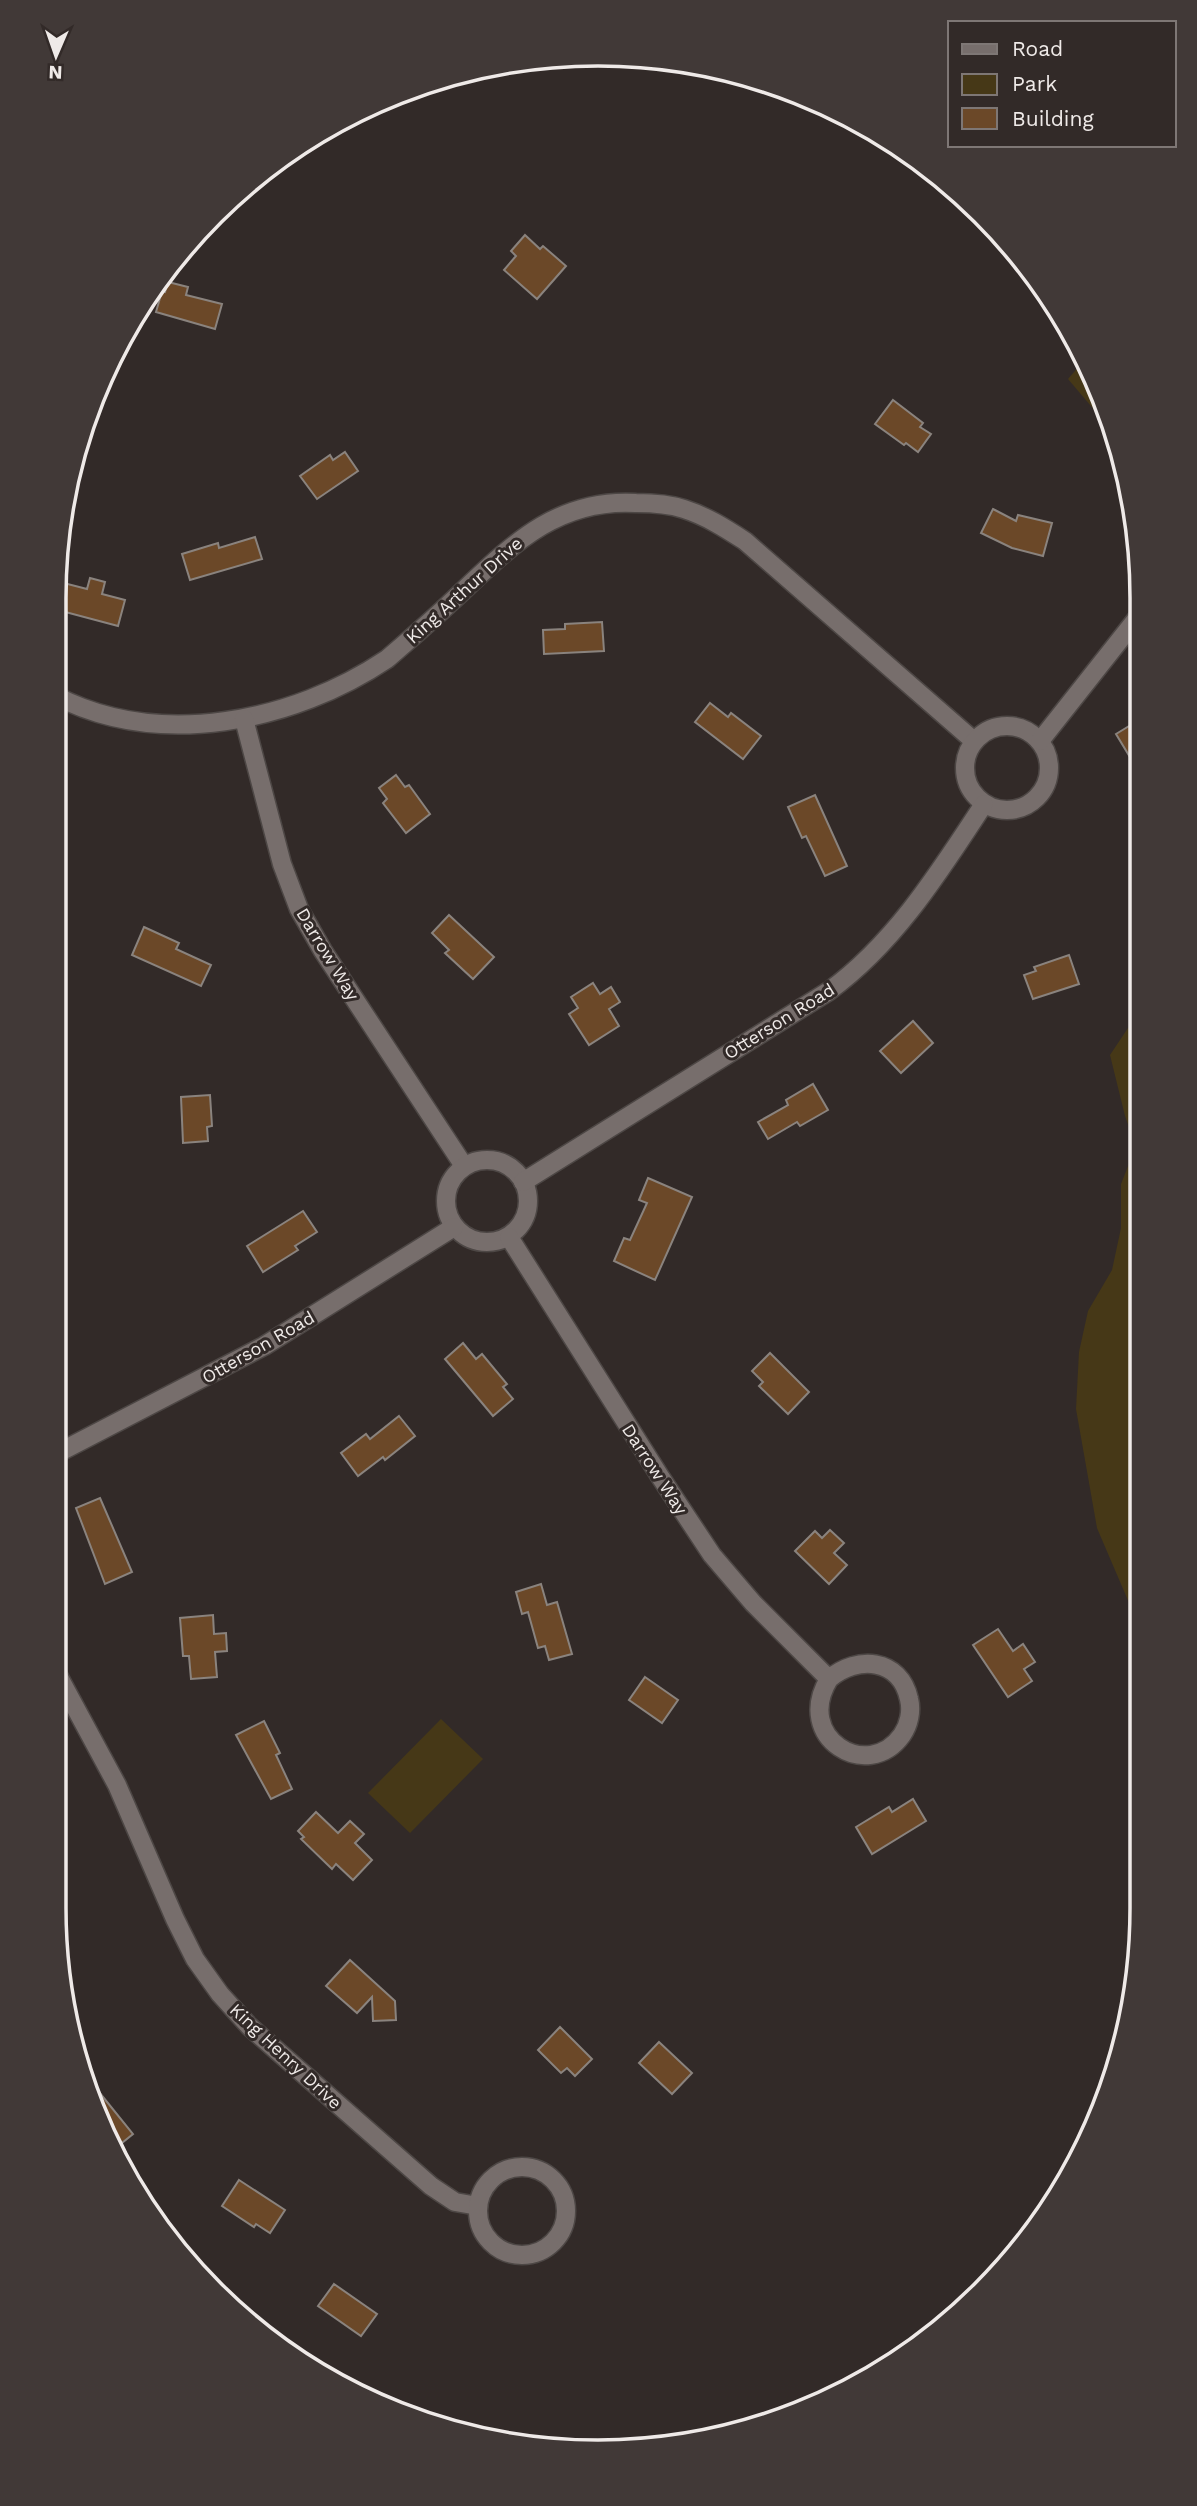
<svg xmlns="http://www.w3.org/2000/svg" width="1197" height="2506" font-family="'Work Sans',sans-serif">
	<style>
		.green { fill: #463817 }
		.building { fill: #6b4828; stroke: #8a837e; stroke-width: 2 }
		.lines { fill: none; stroke-linecap: round; stroke-linejoin: round }
		.minor-casing { stroke: #4d4745; stroke-width: 21 }
		.minor { stroke: #776e6c; stroke-width: 18 }
		.labels { text-anchor: middle; dominant-baseline: central; stroke-width: 6; stroke-linejoin: round; paint-order: stroke }
		.street-label { font-size: 18px; fill: #efeae8; stroke: #322a28 }
		.rim { fill: none; stroke: #efeae8; stroke-width: 3.5 }
	</style>
	<rect width="100%" height="100%" fill="#322a28"/>
	<!-- green -->
	<g class="green">
		<polygon points="1085,363 1101,391 1113,432 1068,379 1080,365"/>
		<polygon points="1140,1017 1142,1633 1097,1528 1076,1409 1079,1352 1088,1311 1112,1270 1121,1228 1121,1184 1136,1146 1125,1116 1110,1055 1128,1028"/>
		<polygon points="441,1719 483,1759 410,1833 368,1793"/>
	</g>
	<!-- building -->
	<g class="building">
		<polygon points="525,235 540,249 543,246 566,266 537,299 504,270 516,256 511,251"/>
		<polygon points="168,282 188,287 186,295 222,304 215,329 156,312 162,291 165,292"/>
		<polygon points="893,400 923,423 920,427 931,434 918,452 906,443 904,445 875,424"/>
		<polygon points="345,452 358,471 317,499 300,476 330,455 333,460"/>
		<polygon points="993,509 1016,521 1018,515 1052,523 1043,556 1012,548 981,533"/>
		<polygon points="255,537 262,559 190,580 182,554 218,543 219,548"/>
		<polygon points="90,578 105,582 102,594 125,600 118,626 54,609 56,581 87,589"/>
		<polygon points="602,622 604,651 544,654 543,630 565,629 565,624"/>
		<polygon points="710,703 728,717 731,713 761,736 743,759 695,722"/>
		<polygon points="1139,720 1139,772 1116,734"/>
		<polygon points="396,775 405,787 409,785 430,814 406,833 383,803 387,799 379,788"/>
		<polygon points="815,795 847,866 825,876 806,836 802,838 788,807"/>
		<polygon points="449,915 494,957 473,979 445,953 449,950 432,933"/>
		<polygon points="144,927 179,943 176,949 211,965 201,986 132,955"/>
		<polygon points="1069,955 1079,984 1033,999 1024,975 1036,971 1034,967"/>
		<polygon points="593,983 600,994 611,987 620,1002 609,1009 619,1026 589,1045 569,1014 578,1008 571,997"/>
		<polygon points="913,1021 933,1043 901,1073 880,1051"/>
		<polygon points="813,1084 828,1110 800,1126 797,1122 768,1139 758,1122 788,1105 786,1100"/>
		<polygon points="210,1095 212,1126 207,1127 208,1141 183,1143 181,1097"/>
		<polygon points="648,1178 692,1197 655,1280 614,1261 624,1238 630,1240 647,1203 639,1200"/>
		<polygon points="303,1211 317,1232 295,1246 298,1250 263,1272 247,1246"/>
		<polygon points="463,1343 476,1359 482,1354 507,1384 503,1387 513,1399 493,1416 445,1359"/>
		<polygon points="770,1353 809,1392 788,1414 759,1386 763,1382 752,1371"/>
		<polygon points="399,1416 415,1436 385,1460 383,1457 358,1476 341,1453 366,1434 370,1439"/>
		<polygon points="100,1498 132,1572 105,1584 76,1508"/>
		<polygon points="830,1530 844,1543 834,1553 847,1565 829,1584 795,1551 815,1531 822,1538"/>
		<polygon points="541,1584 547,1605 557,1602 572,1654 549,1660 545,1646 538,1648 528,1612 522,1614 516,1592"/>
		<polygon points="213,1615 214,1634 226,1633 227,1651 215,1652 217,1677 191,1679 189,1656 183,1656 180,1618"/>
		<polygon points="998,1629 1013,1651 1023,1644 1035,1662 1024,1669 1032,1681 1008,1697 973,1645"/>
		<polygon points="645,1677 678,1700 662,1723 629,1700"/>
		<polygon points="264,1721 280,1753 276,1755 292,1789 271,1799 236,1735"/>
		<polygon points="913,1799 926,1821 872,1854 856,1827 889,1807 892,1812"/>
		<polygon points="316,1812 338,1833 350,1821 364,1834 355,1843 372,1860 353,1880 336,1864 332,1869 301,1839 304,1837 298,1831"/>
		<polygon points="350,1960 395,2001 396,2020 373,2021 372,1997 357,2013 326,1986"/>
		<polygon points="560,2027 592,2059 575,2076 567,2068 561,2073 538,2050"/>
		<polygon points="659,2042 692,2073 672,2094 639,2063"/>
		<polygon points="95,2087 133,2134 117,2147 88,2091"/>
		<polygon points="239,2180 285,2210 270,2233 256,2224 254,2227 222,2206"/>
		<polygon points="334,2284 377,2314 361,2336 318,2306"/>
	</g>
	<g class="lines">
		<defs>
			<g id="minor">
				<path d="M54,695C159,750 293,722 387,659C409,640 430,622 451,602C507,550 553,498 636,503C651,503 669,504 684,509C706,516 725,528 745,541L974,741"/>
				<polyline points="244,719 282,864 299,909 323,951 464,1166"/>
				<circle cx="1007" cy="768" r="42"/>
				<polyline points="1040,741 1138,617"/>
				<circle cx="487" cy="1201" r="41"/>
				<path d="M523,1182L829,991C895,943 940,871 984,804"/>
				<path d="M509,1237L661,1478L712,1555L753,1603L829,1679C793,1738 868,1783 902,1735C909,1725 912,1711 909,1699C900,1658 857,1655 829,1679"/>
				<polyline points="54,1455 264,1346 454,1227"/>
				<polyline points="54,1668 117,1785 175,1919 195,1959 220,1994 249,2026 431,2186 455,2202 478,2206"/>
				<circle cx="522" cy="2211" r="44"/>
			</g>
		</defs>
		<!-- minor casing -->
		<use href="#minor" class="minor-casing"/>
		<!-- minor -->
		<use href="#minor" class="minor"/>
	</g>
	<g class="labels">
		<!-- street labels -->
		<g class="street-label">
			<text transform="translate(464 590) rotate(-42)">King Arthur Drive</text>
			<text transform="translate(328 954) rotate(59)">Darrow Way</text>
			<text transform="translate(779 1021) rotate(-32)">Otterson Road</text>
			<text transform="translate(258 1347) rotate(-30)">Otterson Road</text>
			<text transform="translate(655 1469) rotate(57)">Darrow Way</text>
			<text transform="translate(286 2056) rotate(43)">King Henry Drive</text>
		</g>
	</g>
	<!-- crop -->
	<path d="M0 0H1197V2506H0ZM598 66H598A532 532 0 0 1 1130 598V1908A532 532 0 0 1 598 2440H598A532 532 0 0 1 66 1908V598A532 532 0 0 1 598 66Z" fill="#413937" fill-rule="evenodd"/>
	<path class="rim" d="M598 66H598A532 532 0 0 1 1130 598V1908A532 532 0 0 1 598 2440H598A532 532 0 0 1 66 1908V598A532 532 0 0 1 598 66Z"/>
	<!-- legend -->
	<rect x="948" y="21" width="228" height="126" fill="#322a28" stroke="#7e7775" stroke-width="2"/>
	<rect x="962" y="44" width="35" height="10" fill="#776e6c" stroke="#7e7775" stroke-width="2"/>
	<text x="1012" y="56" font-size="21" fill="#efeae8">Road</text>
	<rect x="962" y="74" width="35" height="21" fill="#463817" stroke="#7e7775" stroke-width="2"/>
	<text x="1012" y="91" font-size="21" fill="#efeae8">Park</text>
	<rect x="962" y="108" width="35" height="21" fill="#6b4828" stroke="#7e7775" stroke-width="2"/>
	<text x="1012" y="126" font-size="21" fill="#efeae8">Building</text>
	<!-- north arrow -->
	<g transform="translate(56 56) rotate(182)" stroke="#322a28" stroke-width="5" paint-order="stroke">
	<path d="M0-5L12 26L0 18L-12 26Z" fill="#efeae8"/>
	<text y="-10" font-size="19" font-weight="bold" text-anchor="middle" fill="#efeae8">N</text>
	</g>
</svg>
